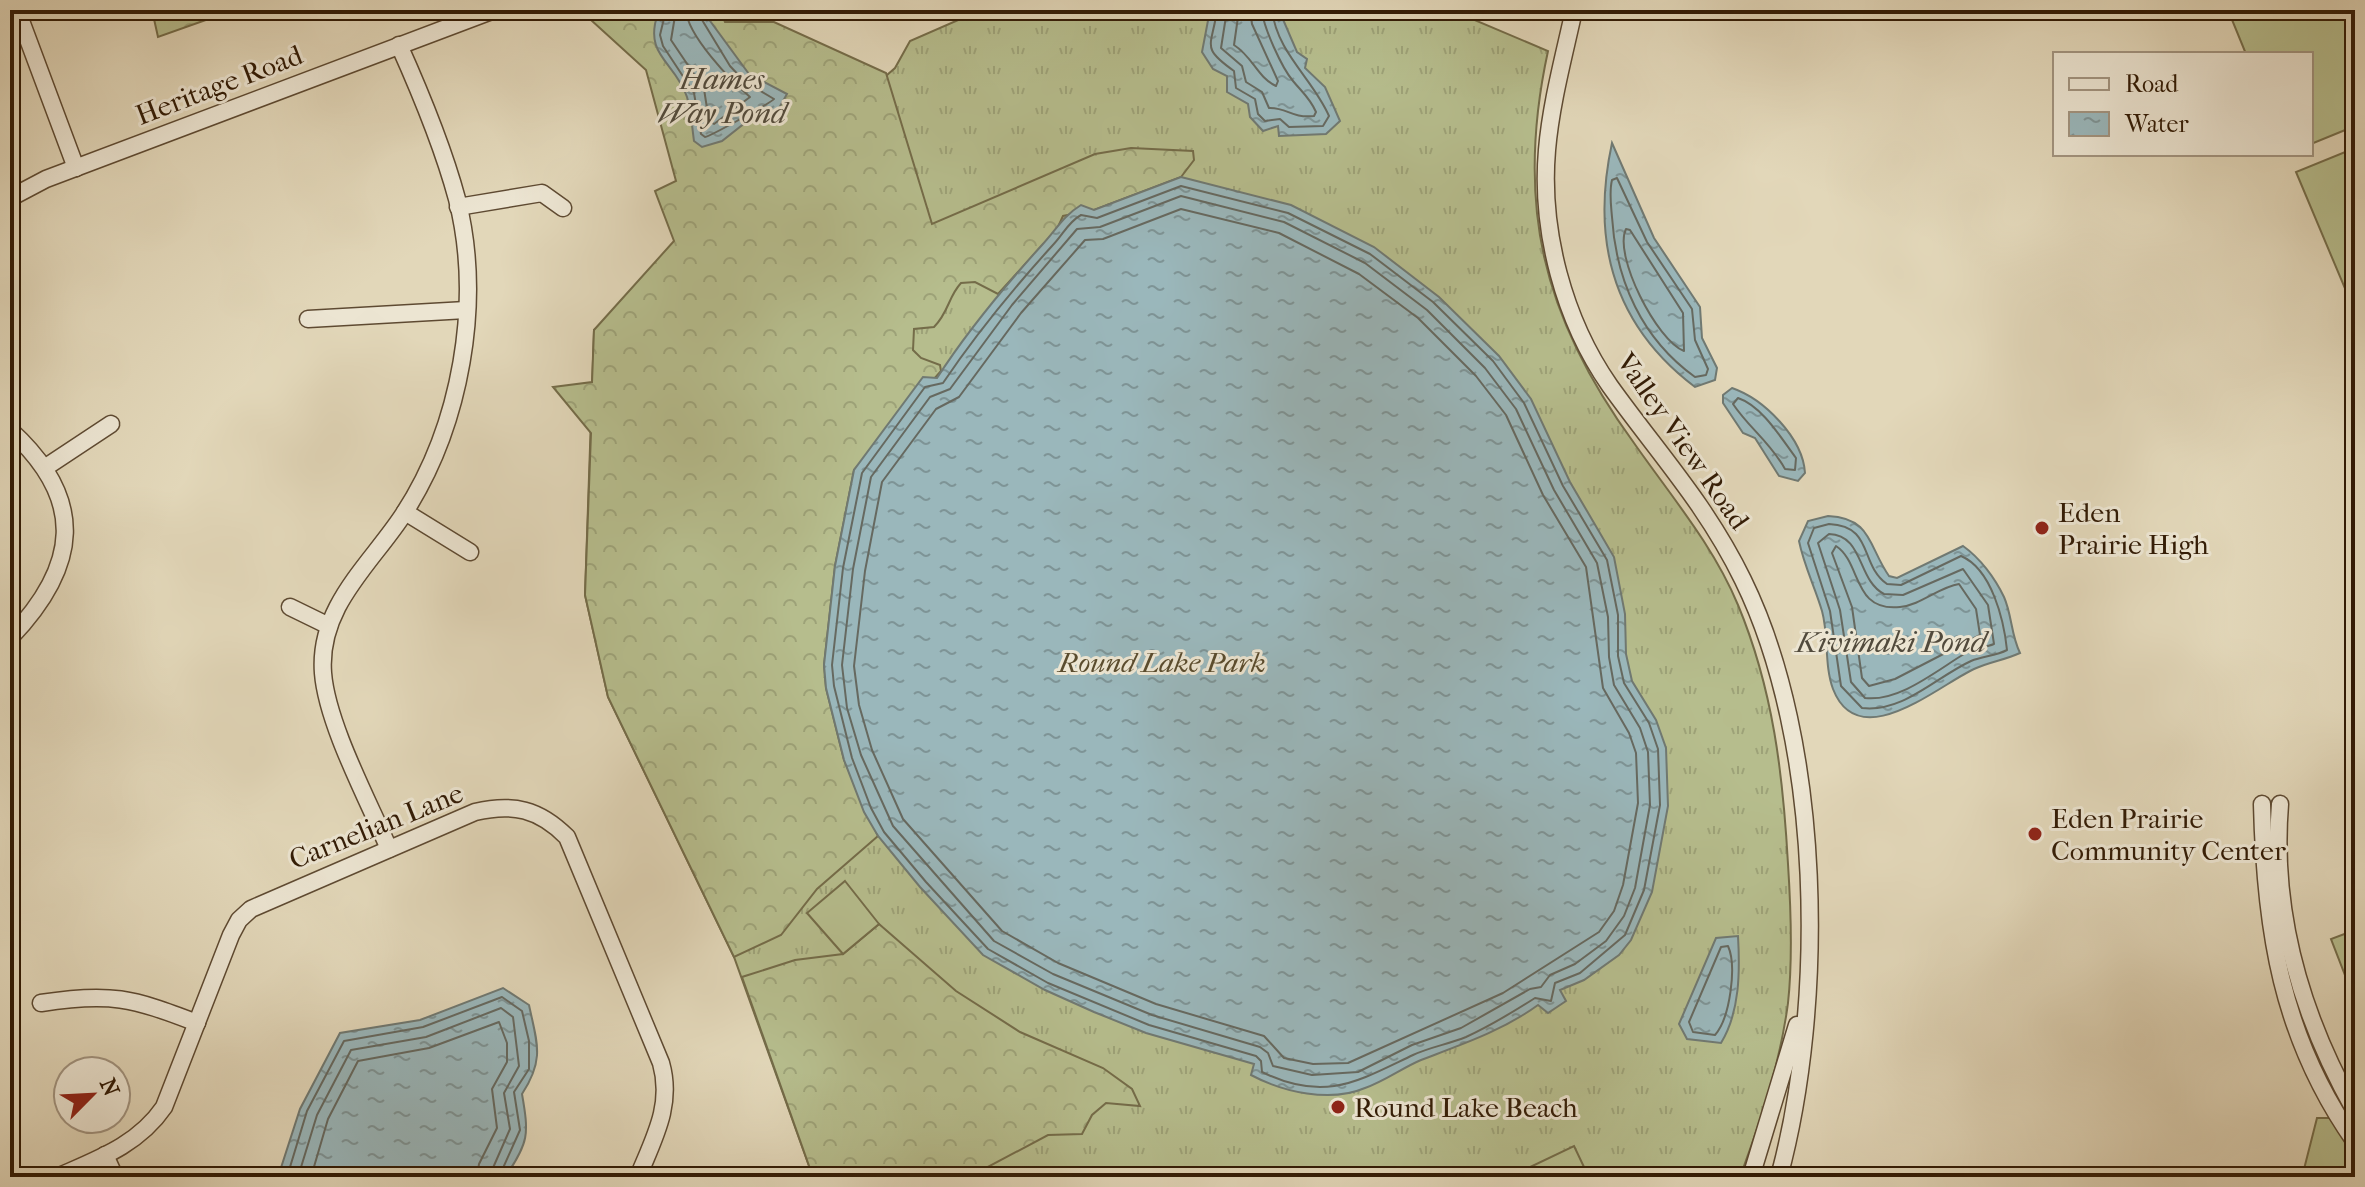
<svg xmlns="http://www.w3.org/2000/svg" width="2365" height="1187" font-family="'IM FELL French Canon',serif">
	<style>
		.grass { fill: url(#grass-tufts); stroke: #746c49; stroke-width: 2 }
		.forest { fill: url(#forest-crowns); stroke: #746c49; stroke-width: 2 }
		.garden { fill: #b6bd8d; stroke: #746c49; stroke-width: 2 }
		.water { fill: url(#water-ripples); stroke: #707972; stroke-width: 2 }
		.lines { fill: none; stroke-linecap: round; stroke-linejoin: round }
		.shore { stroke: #666960; stroke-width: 2 }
		.minor-casing { stroke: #5e4a32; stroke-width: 19 }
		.minor { stroke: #ece5d2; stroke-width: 16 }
		.poi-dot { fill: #8f2418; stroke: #ece5d2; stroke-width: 3 }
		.labels { text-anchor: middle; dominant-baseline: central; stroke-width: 6; stroke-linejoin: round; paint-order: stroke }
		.street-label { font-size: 28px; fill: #321b05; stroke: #ece5d2 }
		.poi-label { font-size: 28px; fill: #321b05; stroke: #ece5d2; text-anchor: start }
		.park-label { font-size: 28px; font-style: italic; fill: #5a4c2e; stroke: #ece5d2 }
		.water-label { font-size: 30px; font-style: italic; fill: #514a3c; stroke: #ece5d2 }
	</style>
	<defs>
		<pattern id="grass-tufts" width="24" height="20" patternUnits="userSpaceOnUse" patternTransform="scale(2)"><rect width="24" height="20" fill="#b6bd8d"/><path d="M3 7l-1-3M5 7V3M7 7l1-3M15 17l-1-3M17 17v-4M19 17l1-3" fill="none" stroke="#9da278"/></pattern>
		<pattern id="forest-crowns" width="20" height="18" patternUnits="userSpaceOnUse" patternTransform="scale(2)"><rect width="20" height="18" fill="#b6bd8d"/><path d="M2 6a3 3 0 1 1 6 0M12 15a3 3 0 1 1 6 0" fill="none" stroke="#9da278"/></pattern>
		<pattern id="water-ripples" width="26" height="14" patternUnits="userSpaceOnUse" patternTransform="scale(2)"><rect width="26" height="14" fill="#9ab7bb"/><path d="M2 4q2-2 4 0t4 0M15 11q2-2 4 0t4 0" fill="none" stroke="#7e9496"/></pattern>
	</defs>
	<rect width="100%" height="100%" fill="#e2d7b9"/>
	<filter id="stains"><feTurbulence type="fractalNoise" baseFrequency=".0025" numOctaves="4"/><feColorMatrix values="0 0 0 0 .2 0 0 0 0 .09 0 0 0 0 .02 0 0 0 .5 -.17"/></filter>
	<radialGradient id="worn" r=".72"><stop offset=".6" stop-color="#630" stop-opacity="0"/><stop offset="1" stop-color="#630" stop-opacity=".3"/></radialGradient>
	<!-- grass -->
	<path class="grass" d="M981,10H1461L1465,16L1548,51C1515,203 1542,317 1634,443C1671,496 1713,545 1738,605C1773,689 1783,774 1788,864C1791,910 1793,958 1788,1003C1780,1064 1761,1120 1740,1177H813L734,957L608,697L585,595L594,330L895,68L910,41Z"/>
	<!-- forest -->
	<g class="forest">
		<polygon points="152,10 234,10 158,37"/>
		<path d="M580,10H720L725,22H774L886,73L932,224L1095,154L1131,148L1193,151L1194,160L1181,177L1094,210L1063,216L1057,229L998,294L975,282L961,283C948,297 949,312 934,327L914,329L913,350L921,358L940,365L941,371L854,470L835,566L824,665L826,688L844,760L878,836L817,889L781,935L734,957L608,697L585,595L591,433L553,387L592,382L594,330L674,241L655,191L676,181L646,70Z"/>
		<polygon points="879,924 956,991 1020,1032 1103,1068 1132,1089 1140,1106 1106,1103 1092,1115 1082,1134 1048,1135 969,1177 813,1177 742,977 795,960 843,954"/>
	</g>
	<!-- garden -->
	<g class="garden">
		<polygon points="2228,10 2341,10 2355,45 2355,126 2311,144 2311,54 2246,54"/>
		<polygon points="2355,148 2355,295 2349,298 2296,172"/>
		<polygon points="845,881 879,924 843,954 807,913"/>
		<polygon points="2355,930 2355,1001 2331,939"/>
		<polygon points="2317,1118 2330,1118 2355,1156 2355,1177 2302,1177"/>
		<polygon points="1574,1146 1584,1167 1564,1177 1532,1177 1528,1168"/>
	</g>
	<!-- water -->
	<g class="water">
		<path d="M671,10H702L749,74L787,94L779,108L750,119L722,141L702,147L694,141C692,127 691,110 687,97C675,61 643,56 658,13Z"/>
		<polygon points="1210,10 1279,10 1297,52 1307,59 1305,68 1325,87 1340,121 1326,134 1279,136 1278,126 1263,131 1250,117 1248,104 1227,92 1227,76 1213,69 1202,52"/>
		<path d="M1612,143L1654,238L1700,307L1702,338L1717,368L1715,380L1695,387C1613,325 1591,240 1612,143Z"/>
		<path d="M1181,177L1291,205L1374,247L1439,297L1499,356L1531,399L1570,482L1614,557L1625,614L1626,654L1632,681L1656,720L1666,748L1668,806L1652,892L1631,940L1619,955L1584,980L1560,990L1566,1001L1548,1013L1538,1005C1502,1031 1463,1044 1421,1060C1402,1068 1385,1081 1365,1088C1330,1103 1283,1092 1251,1075L1254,1064L1146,1033L1094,1012L1045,990L983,955L920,887L878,836L864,812L844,760L826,688L824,665L835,566L854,470L923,377L937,378C968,330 1004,287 1042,245C1056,230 1063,216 1081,205L1094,210Z"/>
		<path d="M1732,388C1764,399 1803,438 1805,473L1798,481L1779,476L1755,438L1743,433L1723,403V395Z"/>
		<path d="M1828,516C1872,518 1868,546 1889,576L1897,578L1963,546C1980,558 1995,578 2004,597C2012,615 2011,635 2020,653C2005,660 1989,662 1974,669C1939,685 1859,756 1833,689C1824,665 1829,636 1822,611C1815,587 1804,566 1799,541L1808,521Z"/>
		<path d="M1738,936C1740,971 1740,1012 1721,1043L1687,1039L1679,1024L1716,938Z"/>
		<path d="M503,988L529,1005C537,1043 545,1059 522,1094C529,1134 529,1143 505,1177H278L300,1109L340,1033L420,1020Z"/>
	</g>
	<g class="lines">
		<!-- shore -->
		<g class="shore">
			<path d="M666,10L660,35L663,46L694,93L701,134L705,137C711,136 772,102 774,99L744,81L730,66L696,10"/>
			<path d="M676,10L671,40L704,89L709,121L714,124L750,97C731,81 687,35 686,10"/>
			<path d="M1217,10C1212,47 1200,47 1234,71L1236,88L1255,99L1258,114L1265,121L1280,119L1289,127L1323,126L1329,116C1313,79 1277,53 1272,10"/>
			<path d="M1227,10L1221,48L1242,66L1246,82L1262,92L1269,108C1289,108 1290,118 1314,116L1316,112C1310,98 1302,92 1293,81C1282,68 1263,27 1262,10"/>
			<path d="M1239,10L1234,45C1253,57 1257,77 1276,86L1278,81L1252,24L1250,10"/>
			<path d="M1617,178L1647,242L1692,309L1695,340L1708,369L1706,375L1695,377C1642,339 1616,281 1612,217C1611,205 1609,192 1612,180Z"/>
			<path d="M1181,186L1288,213L1370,254L1433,302L1493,361L1524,403L1563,486L1607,560L1618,615V656L1624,683L1649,723L1658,749L1660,805L1644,890L1625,935L1580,973L1555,983L1551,1001L1535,998C1513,1012 1490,1026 1466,1037C1449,1044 1430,1047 1413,1055C1358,1081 1325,1103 1262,1072L1261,1061L1256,1056L1149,1025L1048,983L988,949L926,882L884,832L871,808L852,758L834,686L832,665L843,568L862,473L925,387L943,383C976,334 1013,289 1052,246C1063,235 1068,222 1081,215L1097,218Z"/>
			<polygon points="1181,196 1284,222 1365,263 1427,310 1485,368 1516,409 1554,490 1597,563 1608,617 1609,657 1614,685 1640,728 1648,752 1650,805 1635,888 1624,916 1606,941 1575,964 1550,975 1541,987 1530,989 1461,1028 1412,1045 1358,1072 1312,1075 1273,1066 1268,1053 1260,1047 1152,1015 1053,974 994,941 893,826 861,755 847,708 842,665 853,569 871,477 930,397 950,389 1012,305 1077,229 1100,227"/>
			<polygon points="1181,209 1279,233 1359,274 1418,318 1476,376 1506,415 1543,495 1586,567 1603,688 1629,733 1636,753 1638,803 1623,885 1614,911 1599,932 1503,993 1348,1063 1313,1064 1284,1058 1264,1036 1156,1004 1058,963 1002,931 903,819 872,750 859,705 854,666 865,571 882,482 936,409 959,397 1021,313 1085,240 1103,239"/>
			<path d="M1626,229L1630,230L1683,313L1684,351C1657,341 1613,255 1626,229Z"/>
			<path d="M1738,398C1762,406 1781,438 1796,458L1795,470L1785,469C1770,442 1749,428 1733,404Z"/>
			<path d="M1829,524C1874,526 1859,564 1887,584L1901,585L1961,556C1992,569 2004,621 2007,650C1996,656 1983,656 1971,661C1936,677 1903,713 1862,708L1841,686L1830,611L1808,543L1814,528Z"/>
			<path d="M1829,534C1864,535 1857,580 1884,594L1903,595L1963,569L1988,605L1994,644C1984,648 1973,649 1964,654C1936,671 1899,702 1865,698L1851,682L1840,610L1818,543Z"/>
			<path d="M1836,546C1862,563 1852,612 1900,607C1921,605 1939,587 1959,584L1976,609L1980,635L1895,679L1869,686L1862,678L1852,607L1832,553Z"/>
			<path d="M1728,946C1737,966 1730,1018 1715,1035L1693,1032L1689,1022L1721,947Z"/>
			<polyline points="287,1177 307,1111 344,1041 423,1027 502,997 522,1011 529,1041 529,1069 514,1092 520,1130 499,1177"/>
			<polyline points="298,1177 317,1115 351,1050 426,1037 501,1008 513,1017 519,1066 504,1093 510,1129 489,1177"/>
			<polyline points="311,1177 328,1119 358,1061 429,1048 499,1022 507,1043 507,1062 492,1089 497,1128 479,1164 477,1177"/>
		</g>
		<defs>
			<g id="minor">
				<polyline points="17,10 76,168"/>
				<path d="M1574,10C1564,56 1551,103 1547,150C1540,231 1564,320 1610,386C1658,453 1706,504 1743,580C1823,743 1826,1004 1779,1177"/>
				<polyline points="10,198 46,179 494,10"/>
				<polyline points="458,207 542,193 563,208"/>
				<polyline points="308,319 466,310"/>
				<path d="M10,430C87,500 79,566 10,638"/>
				<polyline points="46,467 111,424"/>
				<polyline points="405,512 470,552"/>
				<polyline points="290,607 329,626"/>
				<path d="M2262,804C2265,929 2281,1037 2355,1142"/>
				<path d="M2280,804C2271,913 2302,1017 2355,1111"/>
				<path d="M389,849C368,800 327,724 323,673C318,607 370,565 403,515C461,426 483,302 457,199C443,147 421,94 399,45"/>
				<path d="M41,1003C110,992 132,998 197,1023"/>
				<polyline points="105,1155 115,1177"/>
				<path d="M57,1177C98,1159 138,1145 164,1107L231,935L239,920L251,909L475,812C513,803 539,809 567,837L661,1063C673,1105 654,1138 638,1177"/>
				<polyline points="1751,1177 1797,1025"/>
			</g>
		</defs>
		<!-- minor casing -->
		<use href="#minor" class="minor-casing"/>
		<!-- minor -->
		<use href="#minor" class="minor"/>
	</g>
	<!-- markers -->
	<g class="poi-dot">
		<circle cx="2042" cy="528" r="8"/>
		<circle cx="2035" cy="834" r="8"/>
		<circle cx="1338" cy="1107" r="8"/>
	</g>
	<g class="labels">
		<!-- street labels -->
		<g class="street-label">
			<text transform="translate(219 85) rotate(-21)">Heritage Road</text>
			<text transform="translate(1683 441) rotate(55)">Valley View Road</text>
			<text transform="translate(376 826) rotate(-22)">Carnelian Lane</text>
		</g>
		<!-- poi labels -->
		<g class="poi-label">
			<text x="2058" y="512">Eden<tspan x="2058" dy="32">Prairie High</tspan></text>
			<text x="2051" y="818">Eden Prairie<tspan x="2051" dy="32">Community Center</tspan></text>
			<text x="1354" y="1107">Round Lake Beach</text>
		</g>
		<!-- park labels -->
		<g class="park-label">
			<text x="1162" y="662">Round Lake Park</text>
		</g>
		<!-- water labels -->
		<g class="water-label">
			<text x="722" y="79">Hames<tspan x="722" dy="34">Way Pond</tspan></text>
			<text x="1891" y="642">Kivimaki Pond</text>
		</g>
	</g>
	<!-- margin -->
	<rect width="2365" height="1187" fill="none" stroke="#e2d7b9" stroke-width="40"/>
	<rect x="12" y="12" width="2341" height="1163" fill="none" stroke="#321b05" stroke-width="4"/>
	<rect x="20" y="20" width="2325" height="1147" fill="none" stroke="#321b05" stroke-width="2"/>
	<!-- legend -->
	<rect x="2053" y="52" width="260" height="104" fill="#ece5d2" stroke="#a29480" stroke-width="2"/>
	<rect x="2069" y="78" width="40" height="12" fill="#ece5d2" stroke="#a29480" stroke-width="2"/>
	<text x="2125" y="92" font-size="24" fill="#321b05">Road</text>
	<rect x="2069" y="112" width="40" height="24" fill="url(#water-ripples)" stroke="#a29480" stroke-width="2"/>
	<text x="2125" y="132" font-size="24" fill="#321b05">Water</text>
	<!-- north arrow -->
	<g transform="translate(92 1095) rotate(66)"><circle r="38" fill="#ece5d2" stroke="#a29480" stroke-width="2"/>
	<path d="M0-6L14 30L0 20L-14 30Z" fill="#8f2418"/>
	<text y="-12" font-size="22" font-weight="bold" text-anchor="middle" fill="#321b05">N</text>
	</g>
	<rect width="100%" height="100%" filter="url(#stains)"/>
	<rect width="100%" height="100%" fill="url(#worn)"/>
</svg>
